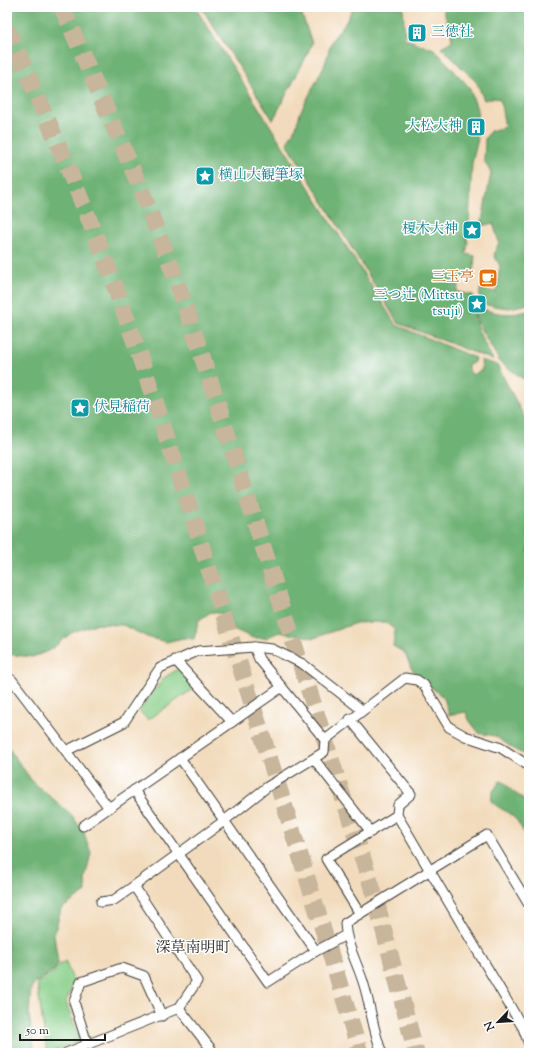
<svg xmlns="http://www.w3.org/2000/svg" width="536" height="1060" font-family="'Sorts Mill Goudy','Noto Serif JP',serif">
	<style>
		.green { fill: #88cf89; stroke: #527652 }
		.forest { fill: #6eb275; stroke: #456748 }
		.lines { fill: none; stroke-linecap: round; stroke-linejoin: round }
		.motorway-tunnel { stroke: #c7b59c; stroke-width: 17; stroke-dasharray: 17 8; stroke-linecap: butt }
		.minor-casing { stroke: #3c3934; stroke-width: 11 }
		.minor { stroke: #fff; stroke-width: 9 }
		.labels { text-anchor: middle; dominant-baseline: central; stroke-width: 3; stroke-linejoin: round; paint-order: stroke }
		.culture-label { font-size: 14px; fill: #0d838f; stroke: #fff; text-anchor: start }
		.food-label { font-size: 14px; fill: #c56008; stroke: #fff; text-anchor: end }
		.neighbourhood-label { font-size: 15px; fill: #1c1c1c; stroke: #fff }
	</style>
	<rect width="100%" height="100%" fill="#fff"/>
	<filter id="ink" filterUnits="userSpaceOnUse"><feTurbulence type="fractalNoise" baseFrequency=".025" numOctaves="2"/><feDisplacementMap in="SourceGraphic" scale="8" xChannelSelector="R" yChannelSelector="G"/><feConvolveMatrix kernelMatrix="1 2 1 2 8 2 1 2 1" color-interpolation-filters="sRGB"/></filter>
	<filter id="wash" filterUnits="userSpaceOnUse"><feTurbulence type="fractalNoise" baseFrequency=".012" numOctaves="4" result="noise"/><feDisplacementMap in="SourceGraphic" scale="16" xChannelSelector="R" yChannelSelector="G"/><feGaussianBlur stdDeviation="0.9" result="paint"/><feColorMatrix in="noise" values="0 0 0 0 0 0 0 0 0 0 0 0 0 0 0 0 0 1.4 0 .05"/><feComposite in="paint" operator="in"/></filter>
	<g filter="url(#wash)">
		<rect width="100%" height="100%" fill="#f2dbbc"/>
		<!-- green -->
		<g class="green">
			<polygon points="179,668 196,687 148,720 139,711 164,678"/>
			<polygon points="65,961 74,982 66,1002 79,1037 75,1043 47,1053 37,983 54,972 59,965"/>
		</g>
		<!-- forest -->
		<g class="forest">
			<polygon points="7,7 195,7 396,325 475,358 474,362 467,366 472,375 482,370 481,360 497,365 529,426 528,756 517,751 495,736 479,733 469,720 466,712 449,715 444,698 418,676 411,668 405,653 393,646 395,630 385,622 356,623 314,638 279,632 266,638 253,638 231,628 228,615 211,612 199,620 194,639 183,638 166,642 147,637 123,625 95,624 71,633 49,651 32,657 7,654"/>
			<polygon points="201,7 302,7 302,15 312,43 304,61 273,120"/>
			<path d="M353,7H403L405,39L434,49L469,87L478,112L476,120L471,125L478,139L472,163L469,223L466,234L468,243L466,254L475,256L473,276L470,279L460,277L457,292L473,295C472,325 480,334 493,360L398,323L287,143L296,127L300,113L325,64L332,40L346,22Z"/>
			<polygon points="444,7 529,7 529,304 509,308 479,304 480,289 496,292 500,266 494,255 499,242 493,223 481,226 491,173 484,160 485,139 490,131 505,127 500,99 494,98 484,100 477,83 441,47 452,41 450,28 443,10"/>
			<path d="M476,307C499,314 506,316 529,311V383L500,362L479,326L475,315Z"/>
			<polygon points="7,746 32,781 71,814 84,833 91,853 85,878 86,892 61,909 54,935 58,963 54,970 36,982 31,988 29,1015 35,1053 7,1053"/>
			<path d="M500,781L504,782L512,791L525,800L529,795V839C522,833 520,821 512,816C505,810 498,808 491,801L492,793Z"/>
		</g>
	</g>
	<g filter="url(#ink)">
		<g class="lines">
			<!-- motorway-tunnel -->
			<g class="motorway-tunnel">
				<polyline points="62,7 137,180 173,271 205,365 375,897 416,1053"/>
				<path d="M7,29C47,117 85,205 118,295C153,391 183,488 214,585C264,741 314,896 360,1053"/>
			</g>
			<defs>
				<g id="minor">
					<polyline points="175,660 232,722"/>
					<polyline points="7,678 12,680 109,808"/>
					<polyline points="350,719 411,794 398,805 397,815 523,1028 529,1044"/>
					<polyline points="325,740 405,678 417,680 424,685 449,727 465,736 501,748 529,766"/>
					<polyline points="66,751 124,722 160,668 198,651 254,647 272,649 303,664 362,710"/>
					<polyline points="180,758 316,951 346,935"/>
					<polyline points="314,759 371,832"/>
					<polyline points="134,790 268,982 316,951"/>
					<polyline points="83,826 282,687"/>
					<polyline points="101,902 114,900 134,886"/>
					<polyline points="360,914 326,859 397,815"/>
					<polyline points="179,1008 214,1053"/>
					<polyline points="87,1043 74,1002 81,982 122,968 144,976 162,1016"/>
					<polyline points="66,1053 179,1008 197,981 134,886 224,821 267,787 324,752 325,740 259,659 254,647"/>
					<path d="M382,1053C373,1031 371,1008 364,985C358,964 346,945 345,923L487,835L529,905"/>
				</g>
			</defs>
			<!-- minor casing -->
			<use href="#minor" class="minor-casing"/>
			<!-- minor -->
			<use href="#minor" class="minor"/>
		</g>
	</g>
	<!-- icons -->
	<defs>
		<symbol id="building-square" viewBox="-11 -11 22 22"><rect x="-9" y="-9" width="18" height="18" rx="4" fill="#0f9aa8" stroke="#fff"/><path d="M-4-6H4V6H1V3H-1V6H-4ZM-2.5-4.3h1.7v1.8h-1.7ZM.8-4.3h1.7v1.8H.8ZM-2.5-1h1.7V.8h-1.7ZM.8-1h1.7V.8H.8Z" fill="#fff"/></symbol>
		<symbol id="sight-square" viewBox="-11 -11 22 22"><rect x="-9" y="-9" width="18" height="18" rx="4" fill="#0f9aa8" stroke="#fff"/><path d="M0-6L1.8-2.2L6-1.7L2.9 1.2L3.7 5.4L0 3.3L-3.7 5.4L-2.9 1.2L-6-1.7L-1.8-2.2Z" fill="#fff"/></symbol>
		<symbol id="cafe-square" viewBox="-11 -11 22 22"><rect x="-9" y="-9" width="18" height="18" rx="4" fill="#e8710a" stroke="#fff"/><path d="M-5.5-4.5H6V0H3Q3 3.5 0 3.5H-2.5Q-5.5 3.5-5.5 0ZM3-3.2v2h1.7v-2ZM-6 4.5H4V6H-6Z" fill="#fff"/></symbol>
	</defs>
	<g fill-rule="evenodd">
		<use href="#building-square" x="406" y="22" width="22" height="22"/>
		<use href="#building-square" x="465" y="116" width="22" height="22"/>
		<use href="#sight-square" x="194" y="165" width="22" height="22"/>
		<use href="#sight-square" x="461" y="219" width="22" height="22"/>
		<use href="#cafe-square" x="477" y="267" width="22" height="22"/>
		<use href="#sight-square" x="466" y="293" width="22" height="22"/>
		<use href="#sight-square" x="69" y="397" width="22" height="22"/>
	</g>
	<g class="labels">
		<!-- culture labels -->
		<g class="culture-label">
			<text x="431" y="33">三徳社</text>
			<text x="462" y="127" text-anchor="end">大松大神</text>
			<text x="219" y="176">横山大観筆塚</text>
			<text x="458" y="230" text-anchor="end">榎木大神</text>
			<text x="463" y="296" text-anchor="end">三つ辻 (Mittsu<tspan x="463" dy="16">tsuji)</tspan></text>
			<text x="94" y="408">伏見稲荷</text>
		</g>
		<!-- food labels -->
		<g class="food-label">
			<text x="474" y="278">三玉亭</text>
		</g>
		<!-- neighbourhood labels -->
		<g class="neighbourhood-label">
			<text x="193" y="948">深草南明町</text>
		</g>
	</g>
	<!-- margin -->
	<rect width="536" height="1060" fill="none" stroke="#fff" stroke-width="24"/>
	<!-- north arrow -->
	<g transform="translate(498 1022) rotate(245)" stroke="#ffffff" stroke-width="3" paint-order="stroke">
	<path d="M0-3L7 15L0 10L-7 15Z" fill="#1c1c1c"/>
	<text y="-6" font-size="11" font-weight="bold" text-anchor="middle" fill="#1c1c1c">N</text>
	</g>
	<!-- scale -->
	<path d="M20 1034v6h85v-6" fill="none" stroke="#1c1c1c" stroke-width="2"/>
	<text x="26" y="1034" font-size="12" fill="#1c1c1c" stroke="#ffffff" stroke-width="3" paint-order="stroke">50 m</text>
</svg>
